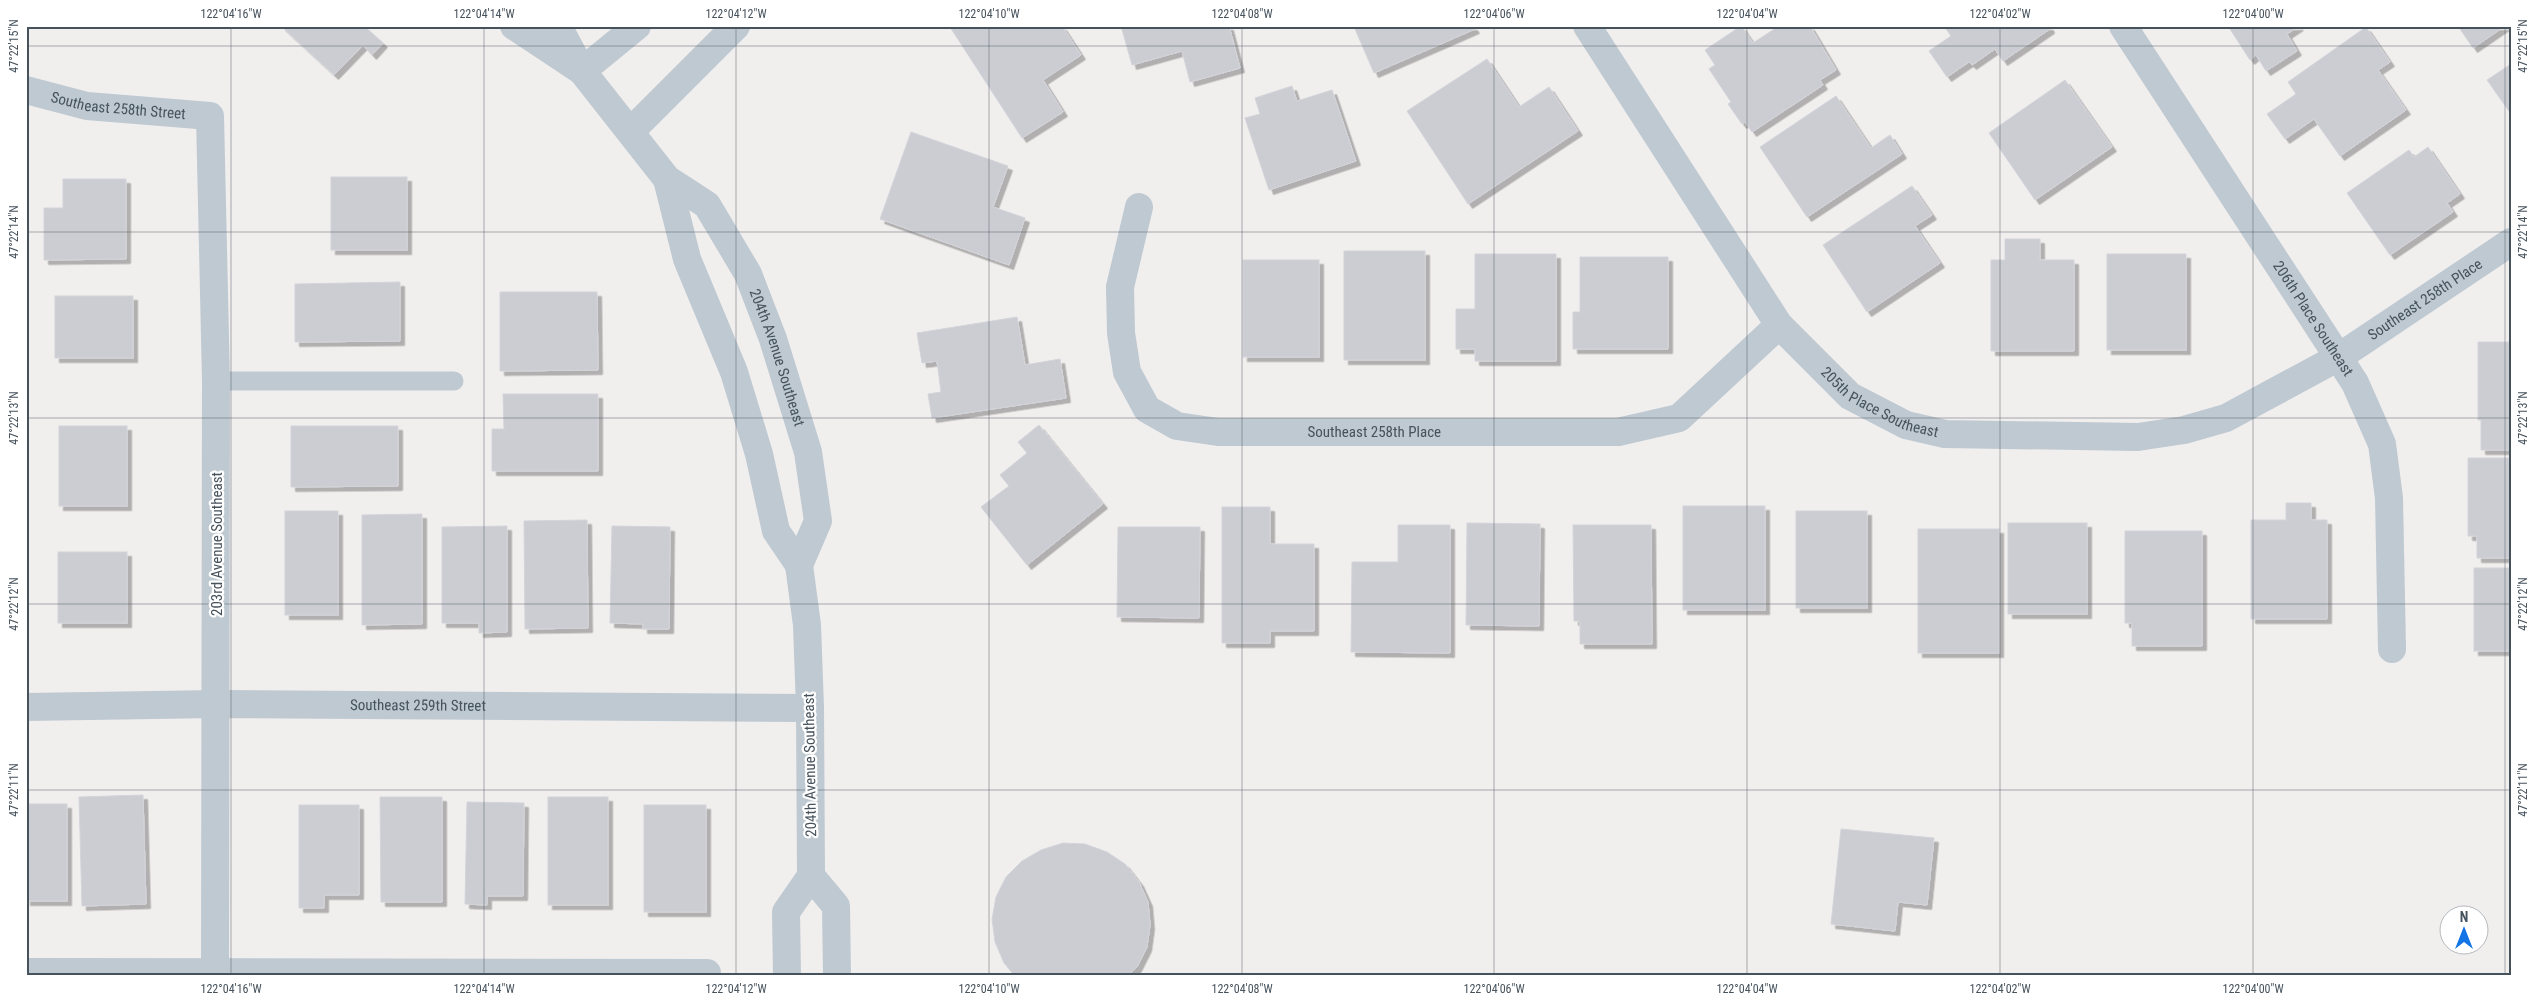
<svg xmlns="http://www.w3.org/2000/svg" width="2537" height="1002" font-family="'Roboto Condensed',sans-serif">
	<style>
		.building { fill: #cbcdd3; stroke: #d2d4da; filter: url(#shadow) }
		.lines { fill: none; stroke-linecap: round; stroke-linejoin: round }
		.service { stroke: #bec9d1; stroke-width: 19 }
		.minor { stroke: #bec9d1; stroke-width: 28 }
		.ticks { fill: none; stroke: #46525c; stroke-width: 1; stroke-opacity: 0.45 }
		.labels { text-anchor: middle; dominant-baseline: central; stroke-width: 4.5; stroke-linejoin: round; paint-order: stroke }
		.street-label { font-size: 15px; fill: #46525c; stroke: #fff }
		.neatline { fill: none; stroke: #46525c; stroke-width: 2 }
		.ticks-label { font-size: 12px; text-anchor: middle; fill: #46525c }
	</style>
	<defs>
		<filter id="shadow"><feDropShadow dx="4.5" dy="4.5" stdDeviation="0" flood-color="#0004"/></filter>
	</defs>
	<rect width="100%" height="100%" fill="#f1eeee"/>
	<!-- building -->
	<g class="building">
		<polygon points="281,26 364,26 383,43 372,55 363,45 334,75"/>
		<polygon points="1062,26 1081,55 1043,80 1063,112 1022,138 950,27"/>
		<polygon points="1121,26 1229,26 1240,68 1190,82 1182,51 1132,65"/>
		<polygon points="1360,26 1473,26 1475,29 1374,73 1355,29"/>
		<polygon points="1741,26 1753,43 1779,26 1810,26 1836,70 1820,80 1823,85 1752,132 1745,122 1742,124 1728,104 1731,102 1709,69 1715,65 1705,50"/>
		<polygon points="1944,26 2049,26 2050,29 2003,61 1995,49 1972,65 1969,62 1947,77 1929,51 1951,36"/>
		<polygon points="2228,26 2299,26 2287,34 2297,51 2266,71 2256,55 2250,60"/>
		<polygon points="2458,26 2505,26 2473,48"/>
		<polygon points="2366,27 2390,62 2378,70 2406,110 2340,156 2314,119 2285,139 2267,114 2296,94 2288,82"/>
		<polygon points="1487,59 1519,107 1549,87 1578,131 1468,204 1407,111"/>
		<polygon points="2511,64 2511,114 2487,80"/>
		<polygon points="2065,80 2112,147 2035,200 1989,133"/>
		<polygon points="1292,86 1297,101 1332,90 1356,161 1269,190 1245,118 1260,114 1255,98"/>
		<polygon points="1836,96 1871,148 1890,135 1902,154 1807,217 1760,147"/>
		<polygon points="911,132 1008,166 993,207 1025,218 1009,265 880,219"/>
		<polygon points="2428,147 2460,194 2447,203 2453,212 2390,255 2347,193 2409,150 2414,157"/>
		<rect x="331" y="177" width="76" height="73"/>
		<polygon points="63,179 126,179 126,259 44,260 44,208 63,208"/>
		<polygon points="1912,186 1932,215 1915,226 1940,263 1867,312 1823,245"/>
		<polygon points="2005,239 2040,239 2040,260 2074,260 2074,351 1991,351 1991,260 2005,260"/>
		<rect x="1344" y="251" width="81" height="109"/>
		<polygon points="1475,254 1556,254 1556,361 1475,361 1475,349 1456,349 1456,309 1475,309"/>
		<rect x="2107" y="254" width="79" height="96"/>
		<polygon points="1580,257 1668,257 1668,349 1573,349 1573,312 1580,312"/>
		<rect x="1243" y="260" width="76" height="97"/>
		<polygon points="400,282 400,341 295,342 295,284"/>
		<polygon points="500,292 597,292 598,370 500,371"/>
		<rect x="55" y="296" width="78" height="62"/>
		<polygon points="1017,317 1025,365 1060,359 1066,398 932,418 928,394 941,392 937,361 922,363 917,333"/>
		<polygon points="2478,342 2511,342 2511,450 2481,450 2481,420 2478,420"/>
		<polygon points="503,394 598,394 598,471 492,471 492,429 504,429"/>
		<polygon points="1039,425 1103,504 1027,565 981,507 1009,486 1000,475 1027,453 1018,442"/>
		<rect x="59" y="426" width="68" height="80"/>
		<polygon points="291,426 398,426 398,486 291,487"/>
		<polygon points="2468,458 2511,458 2511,558 2477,558 2477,536 2468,536"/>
		<polygon points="2286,503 2311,503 2311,520 2327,520 2327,619 2251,619 2251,520 2286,520"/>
		<rect x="1683" y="506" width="82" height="104"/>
		<polygon points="1222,507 1270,507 1270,544 1314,544 1314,631 1270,631 1270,643 1222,643"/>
		<rect x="285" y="511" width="53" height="104"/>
		<rect x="1796" y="511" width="71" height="97"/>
		<polygon points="422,514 422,624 362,625 362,515"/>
		<polygon points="587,520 588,628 525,629 524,521"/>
		<polygon points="1467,523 1540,524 1539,626 1466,625"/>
		<rect x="2008" y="523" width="79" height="91"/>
		<polygon points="1398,525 1450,525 1450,653 1351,652 1352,562 1398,562"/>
		<polygon points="1573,525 1651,525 1652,644 1580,644 1580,621 1574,621"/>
		<polygon points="507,526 507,632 479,633 479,623 442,623 442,527"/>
		<polygon points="612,526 670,527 669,629 643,629 643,624 610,623"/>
		<polygon points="1118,527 1200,527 1199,618 1117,617"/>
		<rect x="1918" y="529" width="81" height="124"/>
		<polygon points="2125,531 2202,531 2202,646 2132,646 2132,623 2125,623"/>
		<rect x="58" y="552" width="69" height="71"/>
		<rect x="2474" y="568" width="37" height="83"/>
		<polygon points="143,795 146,904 82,906 79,797"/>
		<polygon points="380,797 442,797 442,902 381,902"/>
		<rect x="548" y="797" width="60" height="108"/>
		<polygon points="467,802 524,803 523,896 487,896 487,905 465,904"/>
		<rect x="26" y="804" width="41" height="97"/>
		<polygon points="299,805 359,805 359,895 324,895 324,908 299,908"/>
		<rect x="644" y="805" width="62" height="107"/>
		<polygon points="1841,829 1934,838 1927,905 1898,902 1895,931 1831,924"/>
		<polygon points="1063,843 1085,844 1107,852 1125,864 1139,882 1148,902 1150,925 1147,947 1137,967 1128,976 1015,976 1004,963 995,942 992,919 996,897 1006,877 1022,861 1041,850"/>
	</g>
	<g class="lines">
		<!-- service -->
		<polyline class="service" points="216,381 454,381"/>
		<!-- minor -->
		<g class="minor">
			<polyline points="514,26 582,71 558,26"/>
			<path id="s1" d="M637,26L582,71L667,179L707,205L748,274L773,339L808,452L818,521L799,565L776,531L759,454L734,372L687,259L667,179"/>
			<path id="s2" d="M1587,26L1779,325L1850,396L1906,425L1945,434L2138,437L2184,430L2226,418L2339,357L2511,242"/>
			<path id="s3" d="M2123,26L2355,383L2382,444L2389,498L2392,649"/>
			<path id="s4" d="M26,90L87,106L210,116L216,381L215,972"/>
			<polyline points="631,131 736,26"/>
			<path id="s5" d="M1139,207L1120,287L1121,333L1127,372L1147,409L1177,426L1218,432H1618L1679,418L1779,325"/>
			<path id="s6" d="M26,707L217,704L810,708"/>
			<polyline points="811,876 836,906 837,976"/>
			<polyline points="26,972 707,973"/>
			<polyline points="787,976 786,912 811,876 810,708 807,625 799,565"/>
		</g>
	</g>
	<!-- ticks -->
	<path class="ticks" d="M231,26V976M484,26V976M736,26V976M989,26V976M1242,26V976M1494,26V976M1747,26V976M2000,26V976M2253,26V976M2505,26V976M26,46H2511M26,232H2511M26,418H2511M26,604H2511M26,790H2511"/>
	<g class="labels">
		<!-- street labels -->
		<g class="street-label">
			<text stroke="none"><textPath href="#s4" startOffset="94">Southeast 258th Street</textPath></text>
			<text stroke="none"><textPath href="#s2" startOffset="1074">Southeast 258th Place</textPath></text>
			<text stroke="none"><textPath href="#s3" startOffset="349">206th Place Southeast</textPath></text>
			<text stroke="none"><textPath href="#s1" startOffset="425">204th Avenue Southeast</textPath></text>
			<text stroke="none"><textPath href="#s2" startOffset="485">205th Place Southeast</textPath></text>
			<text stroke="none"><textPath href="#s5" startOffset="442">Southeast 258th Place</textPath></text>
			<text transform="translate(217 544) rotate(-90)">203rd Avenue Southeast</text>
			<text stroke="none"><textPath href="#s6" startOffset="392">Southeast 259th Street</textPath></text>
			<text transform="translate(810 765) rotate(-91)">204th Avenue Southeast</text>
		</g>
	</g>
	<!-- border -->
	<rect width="2537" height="1002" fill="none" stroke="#ffffff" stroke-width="55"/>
	<!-- north arrow -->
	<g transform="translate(2464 930)"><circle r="24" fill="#ffffff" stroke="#b5babe"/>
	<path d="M0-4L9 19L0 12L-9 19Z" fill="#1375e5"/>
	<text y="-8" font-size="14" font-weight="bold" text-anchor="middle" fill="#46525c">N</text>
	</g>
	<rect x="28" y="28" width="2482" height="946" class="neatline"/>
	<g class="ticks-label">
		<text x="231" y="18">122°04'16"W</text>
		<text x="484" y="18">122°04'14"W</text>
		<text x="736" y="18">122°04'12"W</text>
		<text x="989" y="18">122°04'10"W</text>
		<text x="1242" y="18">122°04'08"W</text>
		<text x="1494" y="18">122°04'06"W</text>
		<text x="1747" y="18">122°04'04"W</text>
		<text x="2000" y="18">122°04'02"W</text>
		<text x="2253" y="18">122°04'00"W</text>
		<text transform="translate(14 46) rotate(-90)" y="4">47°22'15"N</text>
		<text transform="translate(2523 46) rotate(-90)" y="4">47°22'15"N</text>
		<text transform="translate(14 232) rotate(-90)" y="4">47°22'14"N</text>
		<text transform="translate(2523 232) rotate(-90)" y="4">47°22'14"N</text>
		<text transform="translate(14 418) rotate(-90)" y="4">47°22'13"N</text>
		<text transform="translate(2523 418) rotate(-90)" y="4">47°22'13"N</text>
		<text transform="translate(14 604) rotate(-90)" y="4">47°22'12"N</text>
		<text transform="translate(2523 604) rotate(-90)" y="4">47°22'12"N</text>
		<text transform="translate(14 790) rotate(-90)" y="4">47°22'11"N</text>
		<text transform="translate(2523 790) rotate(-90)" y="4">47°22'11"N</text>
		<text x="231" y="993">122°04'16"W</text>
		<text x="484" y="993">122°04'14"W</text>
		<text x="736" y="993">122°04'12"W</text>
		<text x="989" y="993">122°04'10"W</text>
		<text x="1242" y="993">122°04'08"W</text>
		<text x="1494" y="993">122°04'06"W</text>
		<text x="1747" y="993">122°04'04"W</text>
		<text x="2000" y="993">122°04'02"W</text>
		<text x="2253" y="993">122°04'00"W</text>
	</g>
</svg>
